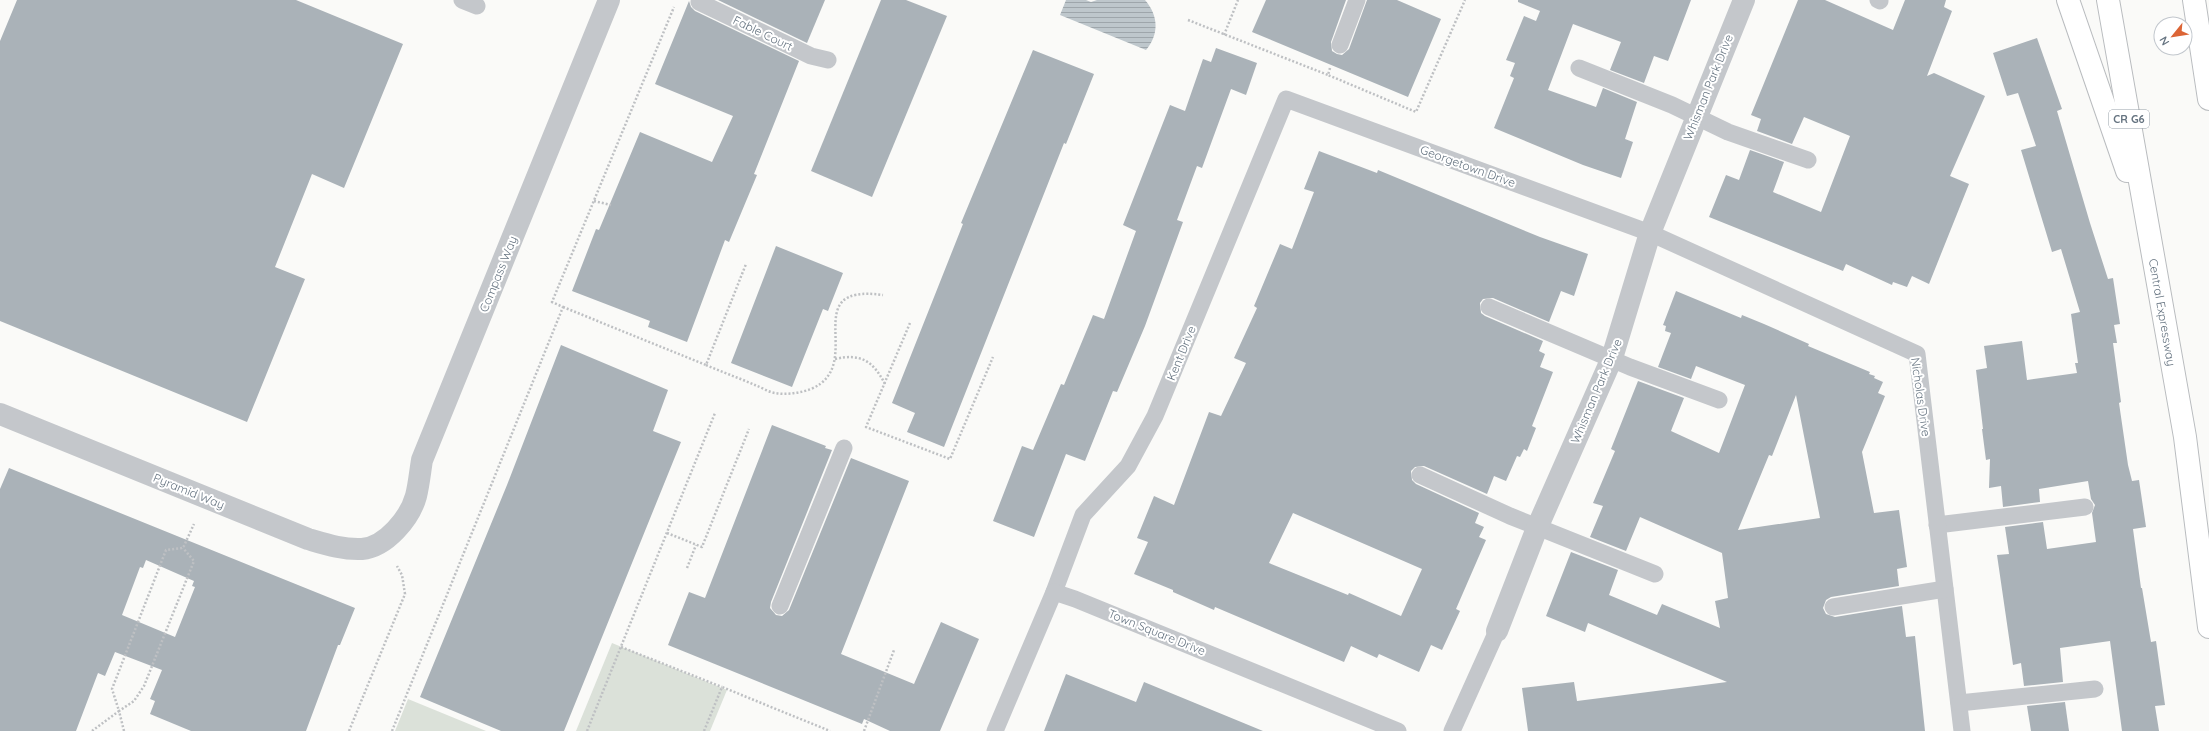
<svg xmlns="http://www.w3.org/2000/svg" width="2209" height="731" font-family="Quicksand,sans-serif">
	<style>
		.green { fill: #dbe1d9 }
		.water { fill: url(#water-rules) }
		.building { fill: #aab2b8; fill-rule: evenodd }
		.lines { fill: none; stroke-linecap: round; stroke-linejoin: round }
		.trunk-casing { stroke: #b9bcbf; stroke-width: 24 }
		.path { stroke: #bec0c3; stroke-width: 2.5; stroke-dasharray: 2 2; stroke-linecap: butt }
		.service { stroke: #c4c7cb; stroke-width: 17 }
		.minor { stroke: #c4c7cb; stroke-width: 22 }
		.trunk { stroke: #fff; stroke-width: 22 }
		.labels { text-anchor: middle; dominant-baseline: central; stroke-width: 4; stroke-linejoin: round; paint-order: stroke }
		.shield { fill: #fff; stroke: #949ea7; stroke-width: 1 }
		.shield-label { font-size: 11px; font-weight: bold; fill: #667481 }
		.street-label { font-size: 12px; fill: #667481; stroke: #fff }
	</style>
	<defs>
		<pattern id="water-rules" width="6" height="5" patternUnits="userSpaceOnUse"><rect width="6" height="5" fill="#bec7cc"/><path d="M0 2.5h6" fill="none" stroke="#9ea6ab"/></pattern>
	</defs>
	<rect width="100%" height="100%" fill="#fafaf8"/>
	<!-- green -->
	<g class="green">
		<polygon points="612,643 727,690 710,731 576,731"/>
		<polygon points="408,699 486,731 395,731"/>
	</g>
	<!-- water -->
	<path class="water" d="M1066,0H1086L1091,2L1097,0H1145C1159,16 1159,35 1146,50L1060,15Z"/>
	<!-- building -->
	<g class="building">
		<polygon points="17,0 296,0 403,44 344,188 312,174 275,267 305,279 247,422 0,321 0,41"/>
		<polygon points="718,0 825,0 807,43"/>
		<polygon points="881,0 906,0 947,16 872,197 811,171"/>
		<polygon points="1266,0 1346,0 1331,42 1332,51 1337,54 1342,55 1349,49 1367,0 1397,0 1441,19 1408,97 1252,32"/>
		<polygon points="1518,0 1691,0 1668,61 1654,56 1644,83 1610,70 1621,42 1573,24 1548,90 1596,107 1603,88 1637,102 1625,139 1633,142 1621,178 1583,165 1494,128 1514,78 1510,76 1515,63 1506,60 1524,16 1536,21 1540,11 1518,2"/>
		<polygon points="1798,0 1825,0 1893,30 1905,0 1946,0 1944,7 1952,11 1927,76 1934,73 1985,96 1950,176 1969,184 1929,284 1912,276 1907,287 1893,282 1892,285 1846,264 1843,271 1709,217 1726,175 1739,180 1750,150 1784,162 1773,192 1821,212 1850,136 1804,117 1792,144 1757,131 1761,119 1751,115"/>
		<polygon points="689,1 691,7 695,11 799,61 754,174 757,175 729,242 725,240 687,342 648,327 650,321 572,291 596,229 599,230 640,132 712,162 733,116 655,84"/>
		<polygon points="2037,38 2062,109 2057,111 2090,223 2108,279 2113,278 2120,324 2114,325 2117,343 2113,343 2121,402 2119,403 2128,465 2132,481 2139,480 2146,527 2133,529 2141,588 2142,588 2151,642 2156,641 2165,705 2155,706 2159,731 2122,731 2110,641 2060,648 2063,682 2024,686 2021,663 2013,665 1997,555 2009,554 2005,527 2043,522 2047,549 2096,542 2092,513 2095,505 2091,499 2088,481 2039,489 2040,502 2003,507 2001,486 1989,488 1990,459 1986,460 1982,429 1983,429 1976,370 1987,368 1984,346 2022,341 2027,380 2077,373 2075,363 2078,363 2071,314 2080,312 2061,249 2052,252 2021,150 2036,146 2018,93 2007,96 1993,53"/>
		<polygon points="1216,48 1257,63 1246,95 1231,89 1202,168 1197,166 1177,220 1183,222 1145,326 1117,392 1113,391 1085,461 1066,454 1034,537 993,521 1022,446 1033,450 1061,384 1064,385 1093,315 1104,319 1136,231 1123,225 1170,105 1185,111 1203,59 1211,62"/>
		<polygon points="1033,50 1094,74 1066,144 1064,143 944,447 907,432 915,413 892,403 963,224 961,223"/>
		<path d="M1319,151L1377,173L1378,170L1540,237L1588,254L1574,296L1561,291L1549,322L1493,298L1483,299L1480,303L1481,313L1485,316L1543,341L1539,351L1545,354L1540,367L1553,372L1532,426L1536,428L1527,451L1524,449L1520,457L1517,456L1506,481L1494,476L1487,494L1424,466L1415,467L1411,471L1412,480L1416,484L1479,513L1475,523L1484,527L1479,537L1486,540L1456,609L1460,611L1442,650L1431,645L1419,672L1379,654L1377,658L1351,646L1344,662L1215,607L1214,610L1173,592V590L1134,574L1148,542L1137,538L1154,496L1174,505L1209,412L1221,416L1246,363L1234,358L1257,308L1254,306L1280,244L1292,249L1314,192L1304,189ZM1293,513L1422,569L1401,616L1349,593L1348,595L1269,563Z"/>
		<polygon points="776,246 843,273 828,311 823,309 792,387 731,363"/>
		<path d="M1676,291L1741,318L1742,315L1764,324L1809,344L1808,346L1870,372L1869,374L1875,376L1874,378L1883,382L1878,393L1885,396L1862,452L1874,513L1899,510L1907,567L1897,569L1899,586L1831,597L1826,600L1823,608L1826,614L1835,617L1902,606L1906,637L1915,636L1925,731H1528L1522,688L1574,682L1577,701L1727,682L1588,623L1585,632L1546,616L1571,552L1618,570L1609,595L1657,615L1662,604L1720,628L1715,601L1728,598L1722,553L1640,517L1626,551L1590,537L1603,506L1593,503L1615,451L1611,449L1638,381L1684,398L1671,431L1719,453L1745,385L1696,366L1691,379L1658,367L1671,333L1665,331L1666,326L1663,325ZM1796,395L1820,518L1738,530L1769,455L1772,456Z"/>
		<polygon points="561,345 668,390 653,431 681,442 564,731 501,731 420,697 507,485"/>
		<polygon points="772,425 826,446 825,448 832,450 771,602 770,608 776,615 782,616 789,610 851,458 909,481 841,654 914,684 941,622 979,639 940,731 890,731 864,719 862,724 668,645 689,592 705,598"/>
		<path d="M9,468L355,608L340,645H338L306,731H191L150,714L155,701L150,699L162,670L115,652L105,676L98,673L76,731H0V489ZM146,560L194,581L192,586L195,587L175,637L122,615L140,567L143,568Z"/>
		<polygon points="1066,674 1136,702 1144,682 1263,731 1044,731"/>
		<polygon points="2065,702 2069,731 2031,731 2027,706"/>
	</g>
	<g class="lines">
		<defs>
			<g id="trunk">
				<polyline points="2068,0 2127,171"/>
				<path id="s1" d="M2108,0L2185,437L2209,627"/>
				<polyline points="2194,0 2209,99"/>
			</g>
		</defs>
		<!-- trunk casing -->
		<use href="#trunk" class="trunk-casing"/>
		<!-- path -->
		<g class="path">
			<polyline points="1188,20 1328,75"/>
			<polyline points="1224,35 1238,0"/>
			<polyline points="1330,68 1328,75 1416,112 1465,0"/>
			<polyline points="594,201 611,205"/>
			<polyline points="563,307 706,365 746,264"/>
			<polyline points="910,323 866,427 950,459 993,357"/>
			<path d="M835,359C861,353 873,361 885,384"/>
			<path d="M706,365C722,372 739,378 755,385C761,387 768,392 775,393C787,395 800,393 811,389C868,365 795,283 883,295"/>
			<polyline points="667,533 702,547 749,429"/>
			<polyline points="687,568 696,545"/>
			<polyline points="621,647 722,687"/>
			<polyline points="92,731 119,711 112,689 166,550 183,548 194,524"/>
			<polyline points="124,731 119,711 134,701 144,686 194,561 183,548"/>
			<polyline points="349,731 405,594 402,575 397,566"/>
			<polyline points="392,731 563,307 552,302 674,7"/>
			<polyline points="587,731 715,413"/>
			<polyline points="704,731 722,687 830,731"/>
			<polyline points="864,731 894,650"/>
		</g>
		<!-- service -->
		<g class="service">
			<polyline points="462,0 477,6"/>
			<polyline points="1878,0 1880,1"/>
			<polyline points="699,2 811,56 828,60"/>
			<polyline points="1340,45 1357,0"/>
			<polyline points="1579,68 1672,105 1728,132 1808,160"/>
			<polyline points="1489,307 1630,367 1719,400"/>
			<polyline points="1420,475 1510,516 1655,574"/>
			<polyline points="1937,525 2085,507"/>
			<polyline points="1054,592 1083,515 1128,466 1155,416 1286,99 1650,233 1917,354 1962,731"/>
			<polyline points="780,606 844,448"/>
			<polyline points="1833,607 1945,589"/>
			<polyline points="1959,703 2095,689"/>
			<polyline points="995,731 1054,592 1075,599 1398,731"/>
			<polyline points="1452,731 1497,631"/>
		</g>
		<!-- minor -->
		<g class="minor">
			<path d="M0,414L308,539C325,544 343,550 362,549C386,547 410,518 416,496C419,484 420,472 422,460L609,0"/>
			<polyline points="1497,631 1537,528 1612,358 1650,233 1744,0"/>
		</g>
		<!-- trunk -->
		<use href="#trunk" class="trunk"/>
	</g>
	<g class="labels">
		<!-- shield labels -->
		<rect class="shield" x="2109" y="110" width="40" height="18" rx="3"/>
		<g class="shield-label">
			<text x="2129" y="119">CR G6</text>
		</g>
		<!-- street labels -->
		<g class="street-label">
			<text transform="translate(763 33) rotate(26)">Fable Court</text>
			<text transform="translate(1708 87) rotate(-68)">Whisman Park Drive</text>
			<text transform="translate(1468 166) rotate(20)">Georgetown Drive</text>
			<text transform="translate(498 274) rotate(-68)">Compass Way</text>
			<text stroke="none"><textPath href="#s1" startOffset="317">Central Expressway</textPath></text>
			<text transform="translate(1181 353) rotate(-68)">Kent Drive</text>
			<text transform="translate(1596 391) rotate(-67)">Whisman Park Drive</text>
			<text transform="translate(1921 397) rotate(82)">Nicholas Drive</text>
			<text transform="translate(189 491) rotate(22)">Pyramid Way</text>
			<text transform="translate(1157 632) rotate(22)">Town Square Drive</text>
		</g>
	</g>
	<!-- north arrow -->
	<g transform="translate(2173 36) rotate(240)"><circle r="19" fill="#ffffff" stroke="#c2c7cd"/>
	<path d="M0-3L7 15L0 10L-7 15Z" fill="#dc6536"/>
	<text y="-6" font-size="11" font-weight="bold" text-anchor="middle" fill="#667481">N</text>
	</g>
</svg>
